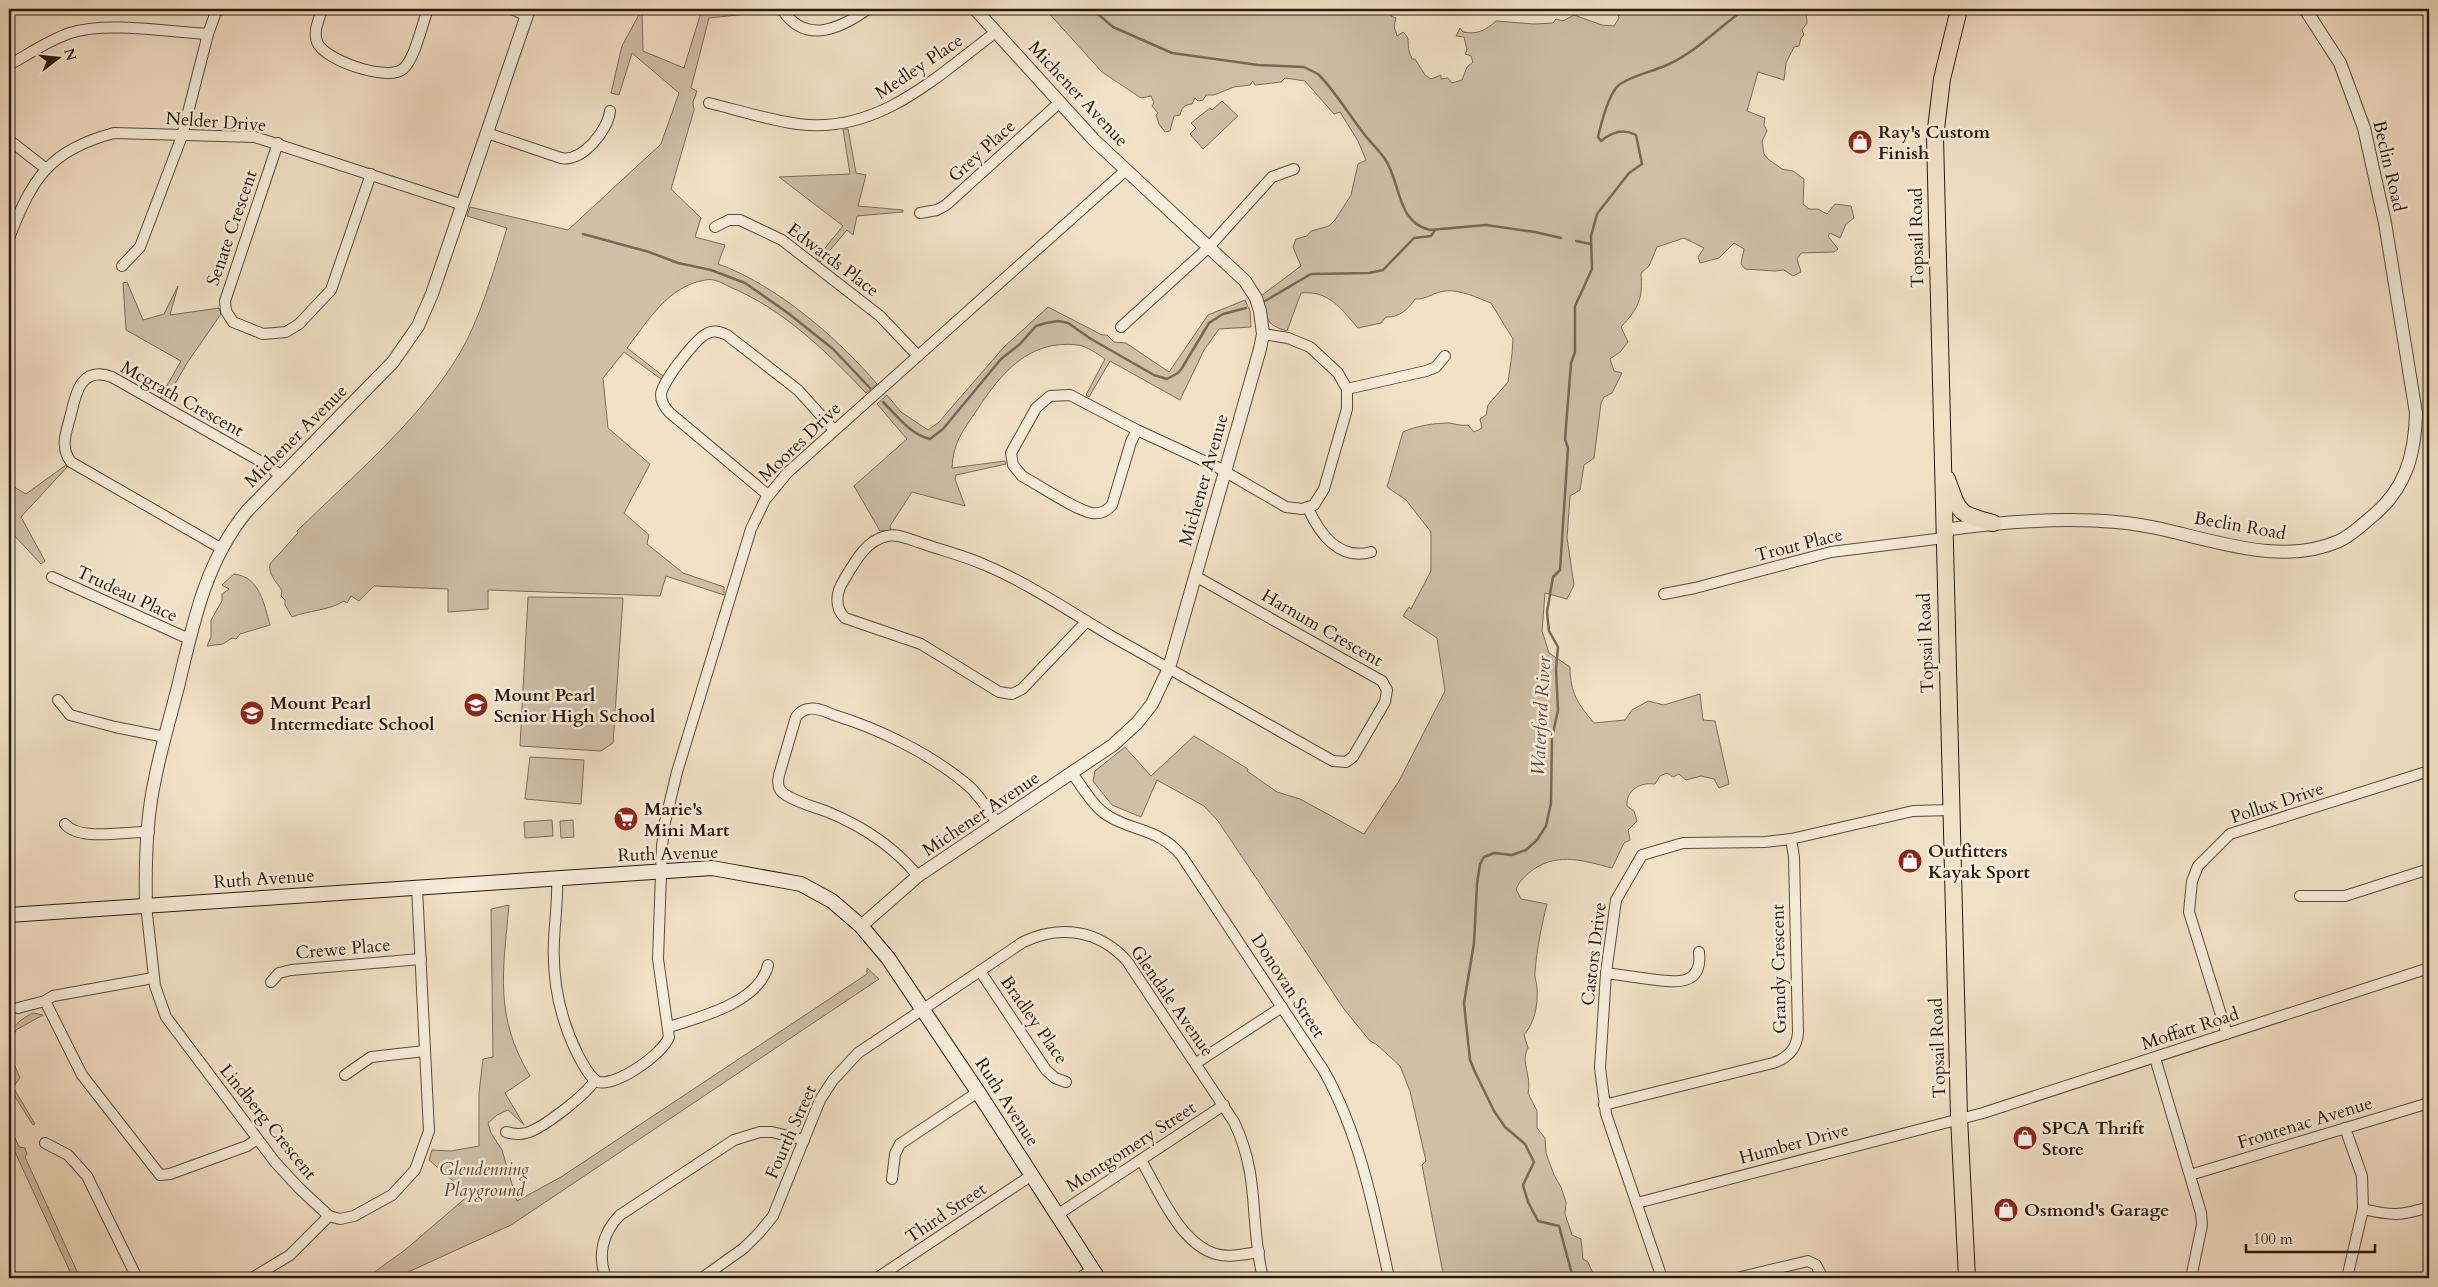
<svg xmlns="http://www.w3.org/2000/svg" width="2438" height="1287" font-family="Cardo,serif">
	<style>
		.green { fill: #cfbfa7; stroke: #7b6c5a }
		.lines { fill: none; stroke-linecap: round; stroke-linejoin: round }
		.stream { stroke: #776956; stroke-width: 2.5 }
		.minor-casing { stroke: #5a4c3b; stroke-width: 12 }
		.tertiary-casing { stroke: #5a4c3b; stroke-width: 14 }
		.secondary-casing { stroke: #271a0d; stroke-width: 16 }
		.primary-casing { stroke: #271a0d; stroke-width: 18 }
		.minor { stroke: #f6ecda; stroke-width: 10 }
		.tertiary { stroke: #f6ecda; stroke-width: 12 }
		.secondary { stroke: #f6ecda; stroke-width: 14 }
		.primary { stroke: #f1e1c6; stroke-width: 16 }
		.labels { text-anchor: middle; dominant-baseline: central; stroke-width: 5; stroke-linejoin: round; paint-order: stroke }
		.street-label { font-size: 18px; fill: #271a0d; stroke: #f6ecda }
		.poi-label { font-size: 18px; font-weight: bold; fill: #271a0d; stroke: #f6ecda; text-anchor: start }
		.park-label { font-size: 18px; font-style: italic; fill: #594c3b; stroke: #f6ecda }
		.water-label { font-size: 19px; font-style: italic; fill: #5c4e3e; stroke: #f6ecda }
	</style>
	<rect width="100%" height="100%" fill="#f1e1c6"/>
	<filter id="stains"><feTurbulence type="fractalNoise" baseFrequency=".004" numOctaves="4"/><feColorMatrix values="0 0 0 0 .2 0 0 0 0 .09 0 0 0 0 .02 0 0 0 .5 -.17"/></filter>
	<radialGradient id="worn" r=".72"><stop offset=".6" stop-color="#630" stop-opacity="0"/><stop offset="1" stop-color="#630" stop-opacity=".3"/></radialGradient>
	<!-- green -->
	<g class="green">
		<path d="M642,9L643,51L684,68L702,9H712V12L767,9L766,12L709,18L691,88L697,91L693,102L694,110L671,189L701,218L695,237L725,245L718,264C775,284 838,338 877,384L866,393C827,352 783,309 730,287C722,283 714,278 705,280C668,286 648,321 627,348L663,376L661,379L624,352L603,378L608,428L650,464L624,513L649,535L647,544L683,573L724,587V595L666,576L660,596L488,590V609L448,612V589L374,586L359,601L351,596L347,603L344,601C328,611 309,610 292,617L285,605V600L281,596L282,591C277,582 268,575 270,564L298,533L297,531C353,476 430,411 466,342C484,306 495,266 507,228L467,216L470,207L568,230L661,144L679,93L632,53L619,95L611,93L622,46Z"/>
		<path d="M1045,9H1388L1391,16L1396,18L1394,26L1397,36L1403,32C1411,39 1407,43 1409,51C1410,54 1411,56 1412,59H1415L1425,75L1431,79L1441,75V79L1448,78L1452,83L1462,80L1467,67L1473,62L1471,56L1465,54L1467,50L1464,37L1456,36L1460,28L1463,32C1477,35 1486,30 1496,21L1534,24L1553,23L1556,19L1563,21L1574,15L1602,25L1614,26L1619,18L1618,13L1628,9H1806L1807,23L1802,30L1804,35L1801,38L1799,46L1794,47L1786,63L1784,80L1758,72L1747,111L1765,118L1764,125L1767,131L1762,141L1764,154L1768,159L1782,169L1793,171L1804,179L1803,204L1809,209H1818L1827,214L1835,204L1851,206L1854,218L1846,224L1840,238L1830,233L1828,236L1838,249L1834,252L1801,253L1797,259L1801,272L1793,276L1784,270L1775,271L1745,269L1741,264L1744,249L1734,243L1719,258L1700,263L1698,257L1704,248L1684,238L1657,247L1649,266L1641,273C1643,298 1639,308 1621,327L1628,342L1620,352L1610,359L1614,371L1622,373L1612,393L1604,397L1601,403L1594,458L1584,465L1580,490L1570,496L1567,538L1574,585L1567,599L1545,593L1542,631L1549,653L1570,667C1570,693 1578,704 1594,723L1625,720L1632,710L1648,701L1664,705L1700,694L1703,720L1715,721L1729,784L1719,788L1714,779L1701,776L1686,780L1679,774L1673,777L1667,773L1660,776L1655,784C1640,782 1626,790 1627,806L1634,811L1637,821L1628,830L1630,840L1624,843L1612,868C1584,861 1560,852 1534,869C1526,875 1520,880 1516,889L1521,899L1547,904C1541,927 1537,949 1535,972C1534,978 1537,982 1537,988C1538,1005 1535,1022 1524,1035L1528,1048C1520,1063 1532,1075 1528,1093L1537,1111V1128L1545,1138L1546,1153L1554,1175L1561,1187L1566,1202L1565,1214L1572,1235L1581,1239L1583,1259L1588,1262L1595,1278H1444L1422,1165L1426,1161L1410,1091L1400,1066L1376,1044L1370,1041L1344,1009L1218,821L1204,806L1157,780L1141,817L1112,805L1093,781L1095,771L1125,747L1151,776L1194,736L1248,769L1247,771L1277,792L1300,799L1364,834L1399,781L1445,691L1437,638L1403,616L1409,607L1411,609L1431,571V532L1406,500L1387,487L1403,432C1416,426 1434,423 1449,423C1456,424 1460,426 1468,425L1474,432L1482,428L1480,419L1486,415L1488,405L1508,382L1512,354L1513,339L1491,303C1478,298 1459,289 1445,291C1434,292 1426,300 1415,299C1409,309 1398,318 1386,317L1381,323L1358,328C1341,309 1329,290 1301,293L1287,331C1262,324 1269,317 1261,296L1301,266L1293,247L1296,239L1307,236L1311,231L1329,226L1335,220L1351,195L1358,164L1366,160L1358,141L1340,112L1334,114L1305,81L1285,78L1281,82L1255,85L1253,81L1250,85L1234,87L1214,95H1206L1203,100L1198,101L1195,98L1192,104C1184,105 1182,107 1180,115L1174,116L1170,131L1165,132L1159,124L1156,115L1158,113L1152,106L1154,103L1151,96L1141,98L1102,72Z"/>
		<polygon points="1222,101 1238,116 1203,149 1190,134 1196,128 1191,123 1210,108 1212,110"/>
		<polygon points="843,129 848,129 856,173 866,175 858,206 903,210 903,212 857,216 853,235 847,230 820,262 816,259 843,226 779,177 850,174"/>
		<polygon points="127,282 143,320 164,314 178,286 170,315 219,308 221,314 187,363 165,401 160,398 181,361 126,330 123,283"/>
		<path d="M1245,300L1250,311L1251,327L1219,329L1204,350L1180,400L1110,361L1089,397L1086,395L1105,359C1098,354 1086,346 1078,345C1029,339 1001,373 977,410C963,431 953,442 952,468L1005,461L1006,464L956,475L955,479L965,506L912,492L890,526L891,530L880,531L854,486L907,439L877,404L887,395L901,412L928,430L939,422L1004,347L1048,307L1102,335H1107L1114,342L1126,343L1169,372L1208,315Z"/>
		<polygon points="66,465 67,467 21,517 45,561 41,564 9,530 9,484 26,494"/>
		<path d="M234,574C260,577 264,604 270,625L240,634L236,639L232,638L223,644L207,646L211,637V620L222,601V594L229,589L222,585Z"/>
		<polygon points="528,597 623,598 613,743 601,751 520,746"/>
		<polygon points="530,757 584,760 581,804 525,799"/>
		<polygon points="552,820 553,836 525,838 524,822"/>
		<polygon points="573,820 574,837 561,838 560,821"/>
		<path d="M509,905C503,971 494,1016 530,1076L505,1093L524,1125L508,1110L497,1115L488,1123L491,1133L502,1150L517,1201L561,1177L867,974V968L879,979L511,1225L395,1278H366L405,1250L469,1195L429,1160L432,1150L451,1151L479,1146V1093L483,1059L493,1057L491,909Z"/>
		<path d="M33,1013L43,1015L16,1030L9,1046C9,1027 18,1021 33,1013Z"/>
		<polygon points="9,1052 20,1078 13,1087 35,1124 33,1125 12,1092 9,1093"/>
		<polygon points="9,1124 19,1147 25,1148 27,1154 25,1157 80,1278 73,1278 9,1139"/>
	</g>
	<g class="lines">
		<!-- stream -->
		<g class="stream">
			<path d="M1092,9L1113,27L1172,53L1258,65L1304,67L1318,74C1336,92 1349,115 1365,135C1371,143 1379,150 1385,159C1401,182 1396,222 1430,230L1486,225L1535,232L1561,238"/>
			<polyline points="583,234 649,252 678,263 711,270 745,283 788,313 833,349 870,388"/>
			<polyline points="1576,241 1591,244"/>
			<polyline points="1265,301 1311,274 1369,273 1383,270 1414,238 1431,236 1435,230"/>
			<path d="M883,402C898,417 910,434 930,439L943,429L1001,359L1020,344L1036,326L1046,323L1058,321L1068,323L1091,339L1154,375L1167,379L1178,373L1182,368L1209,323L1223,314L1246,308"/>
			<path d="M1573,1278L1559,1226L1538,1221L1528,1202L1523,1185L1534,1162L1525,1144L1505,1127L1494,1111L1475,1072L1470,1060L1464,1003L1474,943L1477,884L1480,864L1484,857L1494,853L1512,855L1526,850L1537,840L1546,826L1551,803L1552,738L1558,710L1556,669L1558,647L1549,631L1547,612L1553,577L1560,570L1568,448L1565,439L1571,363L1575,352V306L1592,269L1591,236L1597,214L1629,173L1642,164L1636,135C1623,128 1612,132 1601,141L1598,137C1601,124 1609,92 1620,84C1634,75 1651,72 1667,65C1696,52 1719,27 1745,9"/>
		</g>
		<defs>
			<g id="minor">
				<path d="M322,9C319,20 313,31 317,42C324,60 387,82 403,69C415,59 422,24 428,9"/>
				<polyline points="512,9 527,16"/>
				<path d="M783,11C807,45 841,28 868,9"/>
				<path d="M9,65C29,54 49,40 70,33C107,21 168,32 208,34"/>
				<path d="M709,103C738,110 768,120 798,124C878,135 937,76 996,32"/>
				<path d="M487,133L561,158C583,162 608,130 610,111"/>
				<polyline points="9,140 45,168"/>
				<polyline points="278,143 225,301 226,311 233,322 263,334 286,332 299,324 331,290 371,174"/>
				<polyline points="920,213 937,210 946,205 1059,103"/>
				<polyline points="715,227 729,220 740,220 782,240 880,316 918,356"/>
				<path d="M9,238C32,179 49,150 114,133L255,137L463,205"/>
				<polyline points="122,266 140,247 182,136 208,34 217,9"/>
				<polyline points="1121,327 1209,247 1272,177 1294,169"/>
				<polyline points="1347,389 1426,371 1436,367 1445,356"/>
				<path d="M1137,430L1131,442L1112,505C1107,511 1100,514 1092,513C1075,510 1039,485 1022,476L1013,465L1011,453L1036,408L1050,396L1070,395L1137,430L1217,467L1286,507L1302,509L1314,505L1324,489L1347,409V389L1338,373L1310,347L1288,338L1263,334"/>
				<path d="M768,495L670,413C665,408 661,403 661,395C661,383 696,338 708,333C714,330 721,332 727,335L798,390L834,430"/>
				<path d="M1308,508C1319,533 1339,561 1371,552"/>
				<path d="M222,549L71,462C59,447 67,430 71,414C76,391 82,366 112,377L267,465L281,476"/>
				<polyline points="52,577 189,639"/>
				<polyline points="1664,594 1695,588 1831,552 1944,538"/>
				<path d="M1087,621L1022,689L1012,694L999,692L921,644L845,618C834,607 836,592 844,580C854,563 866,540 887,536C899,533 913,541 924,544C944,551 965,556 985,565C1028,583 1072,613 1113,637C1186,678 1260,720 1333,761L1346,762L1353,757L1385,702L1387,690L1382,681L1195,576"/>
				<polyline points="58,700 70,715 115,727 165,737"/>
				<path d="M1072,773C1083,788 1094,808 1110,817C1136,832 1159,829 1181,855L1324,1071C1359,1133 1374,1208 1389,1278"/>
				<path d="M65,824C80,842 126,831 149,832"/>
				<path d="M918,876C895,848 862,826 828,812C815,807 798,803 786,795C778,791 777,784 779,775L796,717C799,713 802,710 808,709C817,707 826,712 834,715C879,729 927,752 964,782C978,793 987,808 997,823"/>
				<path d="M557,879C558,899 555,919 554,940C552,979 560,1019 578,1055C583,1064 589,1077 598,1082C617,1086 662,1055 669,1037L658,959L662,846L665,822L677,772L751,529L765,500L787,473L1126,170"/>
				<polyline points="2300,896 2345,896 2429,869"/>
				<polyline points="146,905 155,986 166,1017 275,1162 299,1188 329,1216 340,1219 354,1216 392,1195 415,1170 429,1131 417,888"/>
				<polyline points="980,971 1046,1070 1055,1078 1066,1082"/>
				<path d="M1606,973C1620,975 1635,977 1649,979C1673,982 1703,988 1699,952"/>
				<polyline points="153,978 53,996 45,1001 82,1075 160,1175 170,1174 247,1146 257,1139"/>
				<polyline points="271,982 279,973 291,970 421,959"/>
				<polyline points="18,1008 45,1001"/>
				<path d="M669,1027C701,1017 760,1002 768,965"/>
				<polyline points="2227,1034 2189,912 2192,881 2198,866 2230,834 2429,771"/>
				<polyline points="2155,1058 2201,1213 2202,1225 2191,1278"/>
				<polyline points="1196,1063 1282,1007"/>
				<polyline points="345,1075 371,1057 425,1051"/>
				<path d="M1604,1105L1773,1063C1788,1058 1797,1049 1798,1032L1794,857L1791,839"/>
				<polyline points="2345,1128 2362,1176 2363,1209 2347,1278"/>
				<path d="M506,1132C513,1134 519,1135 526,1133C542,1129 586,1095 595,1080"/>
				<polyline points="45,1143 68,1155 87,1176 137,1278"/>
				<path d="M1141,1160C1159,1191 1180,1244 1216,1254C1230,1258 1245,1254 1259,1252"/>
				<polyline points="2190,1175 2429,1103"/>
				<polyline points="892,1179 895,1154 900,1144 978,1092"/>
				<polyline points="1637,1203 1983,1113 2429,968"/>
				<path d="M2363,1209C2393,1216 2400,1216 2429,1207"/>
				<polyline points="1057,1215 1224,1105"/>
				<polyline points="252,1278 290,1255 329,1216"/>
				<path d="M606,1278C597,1255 603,1232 620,1215L734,1140L760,1132H772L804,1140"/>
				<path d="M702,1278L744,1248L759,1233L773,1216L820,1100L833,1080L858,1053L1023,942C1060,924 1099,930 1127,961L1234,1122C1261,1178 1249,1223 1263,1278"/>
				<polyline points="877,1278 1032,1175"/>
				<polyline points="1080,1278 1091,1270"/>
				<polyline points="1662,1278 1606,1114 1600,1068 1606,973 1616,900 1642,855 1683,843 1765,842 1791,839 1913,811 1951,810"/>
				<polyline points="1737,1278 1808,1261 1816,1265 1823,1278"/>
			</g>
			<g id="tertiary">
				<path d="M1943,530C2000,522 2059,517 2116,522C2188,527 2269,572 2339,541C2350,536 2360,527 2369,519C2405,491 2415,456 2416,413L2385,223L2364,128L2340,63L2305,9"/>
				<path d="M146,905C145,864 146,819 155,779C161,748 170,718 178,687C193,624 205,562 247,511L393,362L418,326L432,294L529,9"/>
				<polyline points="861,926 918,876 1113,745 1137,723 1152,704 1169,668 1260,349 1263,334 1260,311 1256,298 1245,281 1094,140 975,9"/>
			</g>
			<polyline id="secondary" points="9,915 712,868 801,884 832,901 861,926 888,958 978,1092 1098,1278"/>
			<g id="primary">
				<polyline points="1959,9 1942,79 1935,137 1959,1117 1967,1278"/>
				<path d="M1947,479C1959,513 1958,514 1993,523"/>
			</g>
		</defs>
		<!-- minor casing -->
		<use href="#minor" class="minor-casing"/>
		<!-- tertiary casing -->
		<use href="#tertiary" class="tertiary-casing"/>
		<!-- secondary casing -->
		<use href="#secondary" class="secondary-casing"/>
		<!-- primary casing -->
		<use href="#primary" class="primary-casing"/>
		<!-- minor -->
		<use href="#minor" class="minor"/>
		<!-- tertiary -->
		<use href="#tertiary" class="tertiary"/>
		<!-- secondary -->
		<use href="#secondary" class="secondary"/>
		<!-- primary -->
		<use href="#primary" class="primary"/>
	</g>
	<!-- icons -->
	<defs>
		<symbol id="shop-disc" viewBox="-11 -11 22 22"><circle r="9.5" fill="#8f2418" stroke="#f6ecda"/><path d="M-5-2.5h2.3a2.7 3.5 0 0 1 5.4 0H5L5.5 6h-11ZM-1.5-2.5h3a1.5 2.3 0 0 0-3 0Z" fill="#fff"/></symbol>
		<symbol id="school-disc" viewBox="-11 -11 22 22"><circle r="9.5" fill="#8f2418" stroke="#f6ecda"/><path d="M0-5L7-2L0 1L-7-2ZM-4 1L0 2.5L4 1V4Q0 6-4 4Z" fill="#fff"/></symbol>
		<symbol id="supermarket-disc" viewBox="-11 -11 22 22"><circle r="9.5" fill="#8f2418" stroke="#f6ecda"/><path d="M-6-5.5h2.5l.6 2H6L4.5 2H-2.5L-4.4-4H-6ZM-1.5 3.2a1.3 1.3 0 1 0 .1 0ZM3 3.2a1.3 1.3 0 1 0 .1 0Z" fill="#fff"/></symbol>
	</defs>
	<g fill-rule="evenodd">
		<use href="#shop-disc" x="1846" y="128" width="28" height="28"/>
		<use href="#school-disc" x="462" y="691" width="28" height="28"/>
		<use href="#school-disc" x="238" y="699" width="28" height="28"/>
		<use href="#supermarket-disc" x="612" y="805" width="28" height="28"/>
		<use href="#shop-disc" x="1896" y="847" width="28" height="28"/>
		<use href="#shop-disc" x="2011" y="1124" width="28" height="28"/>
		<use href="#shop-disc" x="1992" y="1196" width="28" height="28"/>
	</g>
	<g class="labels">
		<!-- street labels -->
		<g class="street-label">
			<text transform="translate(919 67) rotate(-34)">Medley Place</text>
			<text transform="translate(1078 94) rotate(47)">Michener Avenue</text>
			<text transform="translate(216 122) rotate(4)">Nelder Drive</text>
			<text transform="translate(982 151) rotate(-42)">Grey Place</text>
			<text transform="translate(2389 166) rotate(77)">Beclin Road</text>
			<text transform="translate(232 228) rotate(-71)">Senate Crescent</text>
			<text transform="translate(1917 238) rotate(-91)">Topsail Road</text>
			<text transform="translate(833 260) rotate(37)">Edwards Place</text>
			<text transform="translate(182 399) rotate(29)">Mcgrath Crescent</text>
			<text transform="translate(296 436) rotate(-45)">Michener Avenue</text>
			<text transform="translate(800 442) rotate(-44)">Moores Drive</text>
			<text transform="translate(1204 480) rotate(-74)">Michener Avenue</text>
			<text transform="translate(2240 526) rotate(10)">Beclin Road</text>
			<text transform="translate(1799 545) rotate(-14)">Trout Place</text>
			<text transform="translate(127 594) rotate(25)">Trudeau Place</text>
			<text transform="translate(1322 628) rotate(30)">Harnum Crescent</text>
			<text transform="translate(1926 643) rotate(-92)">Topsail Road</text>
			<text transform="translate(2277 803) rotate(-18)">Pollux Drive</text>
			<text transform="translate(981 814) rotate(-34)">Michener Avenue</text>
			<text transform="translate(668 854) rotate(-2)">Ruth Avenue</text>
			<text transform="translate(264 879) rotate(-4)">Ruth Avenue</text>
			<text transform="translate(343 949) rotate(-5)">Crewe Place</text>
			<text transform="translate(1594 954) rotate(-83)">Castors Drive</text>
			<text transform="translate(1779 969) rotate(-91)">Grandy Crescent</text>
			<text transform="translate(1288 986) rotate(57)">Donovan Street</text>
			<text transform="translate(1172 1001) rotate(55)">Glendale Avenue</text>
			<text transform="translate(1034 1020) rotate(55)">Bradley Place</text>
			<text transform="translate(2190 1029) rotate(-18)">Moffatt Road</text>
			<text transform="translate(1938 1048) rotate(-92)">Topsail Road</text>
			<text transform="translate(1007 1102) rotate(57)">Ruth Avenue</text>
			<text transform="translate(268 1122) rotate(51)">Lindberg Crescent</text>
			<text transform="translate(2305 1123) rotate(-17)">Frontenac Avenue</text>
			<text transform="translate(791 1132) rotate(-66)">Fourth Street</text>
			<text transform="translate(1794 1144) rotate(-15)">Humber Drive</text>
			<text transform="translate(1131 1147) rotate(-33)">Montgomery Street</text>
			<text transform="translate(946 1213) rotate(-34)">Third Street</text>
		</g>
		<!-- poi labels -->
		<g class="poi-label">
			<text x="1878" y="132">Ray's Custom<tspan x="1878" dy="21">Finish</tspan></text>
			<text x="494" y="695">Mount Pearl<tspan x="494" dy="21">Senior High School</tspan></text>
			<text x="270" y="703">Mount Pearl<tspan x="270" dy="21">Intermediate School</tspan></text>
			<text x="644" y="809">Marie's<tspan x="644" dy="21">Mini Mart</tspan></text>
			<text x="1928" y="851">Outfitters<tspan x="1928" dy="21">Kayak Sport</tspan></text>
			<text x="2042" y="1128">SPCA Thrift<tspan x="2042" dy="21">Store</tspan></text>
			<text x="2024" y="1210">Osmond's Garage</text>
		</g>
		<!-- park labels -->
		<g class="park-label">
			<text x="484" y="1169">Glendenning<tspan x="484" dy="21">Playground</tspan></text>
		</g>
		<!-- water labels -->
		<g class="water-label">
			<text transform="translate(1541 716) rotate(-87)">Waterford River</text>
		</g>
	</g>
	<!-- margin -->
	<rect width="2438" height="1287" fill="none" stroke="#f1e1c6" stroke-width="30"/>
	<rect x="10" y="10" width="2418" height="1267" fill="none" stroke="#271a0d" stroke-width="2.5"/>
	<rect x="15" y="15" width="2408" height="1257" fill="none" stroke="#271a0d"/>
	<!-- north arrow -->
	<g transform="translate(58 58) rotate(74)" stroke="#f6ecda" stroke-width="4" paint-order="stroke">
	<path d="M0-4L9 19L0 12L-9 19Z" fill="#271a0d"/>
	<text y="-8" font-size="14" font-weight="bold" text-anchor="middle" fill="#271a0d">N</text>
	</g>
	<!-- scale -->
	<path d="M2246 1244v8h129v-8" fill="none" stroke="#271a0d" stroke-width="2.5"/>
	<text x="2253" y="1244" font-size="15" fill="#271a0d" stroke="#f6ecda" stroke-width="4" paint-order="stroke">100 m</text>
	<rect width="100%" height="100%" filter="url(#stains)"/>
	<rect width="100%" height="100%" fill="url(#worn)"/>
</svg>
